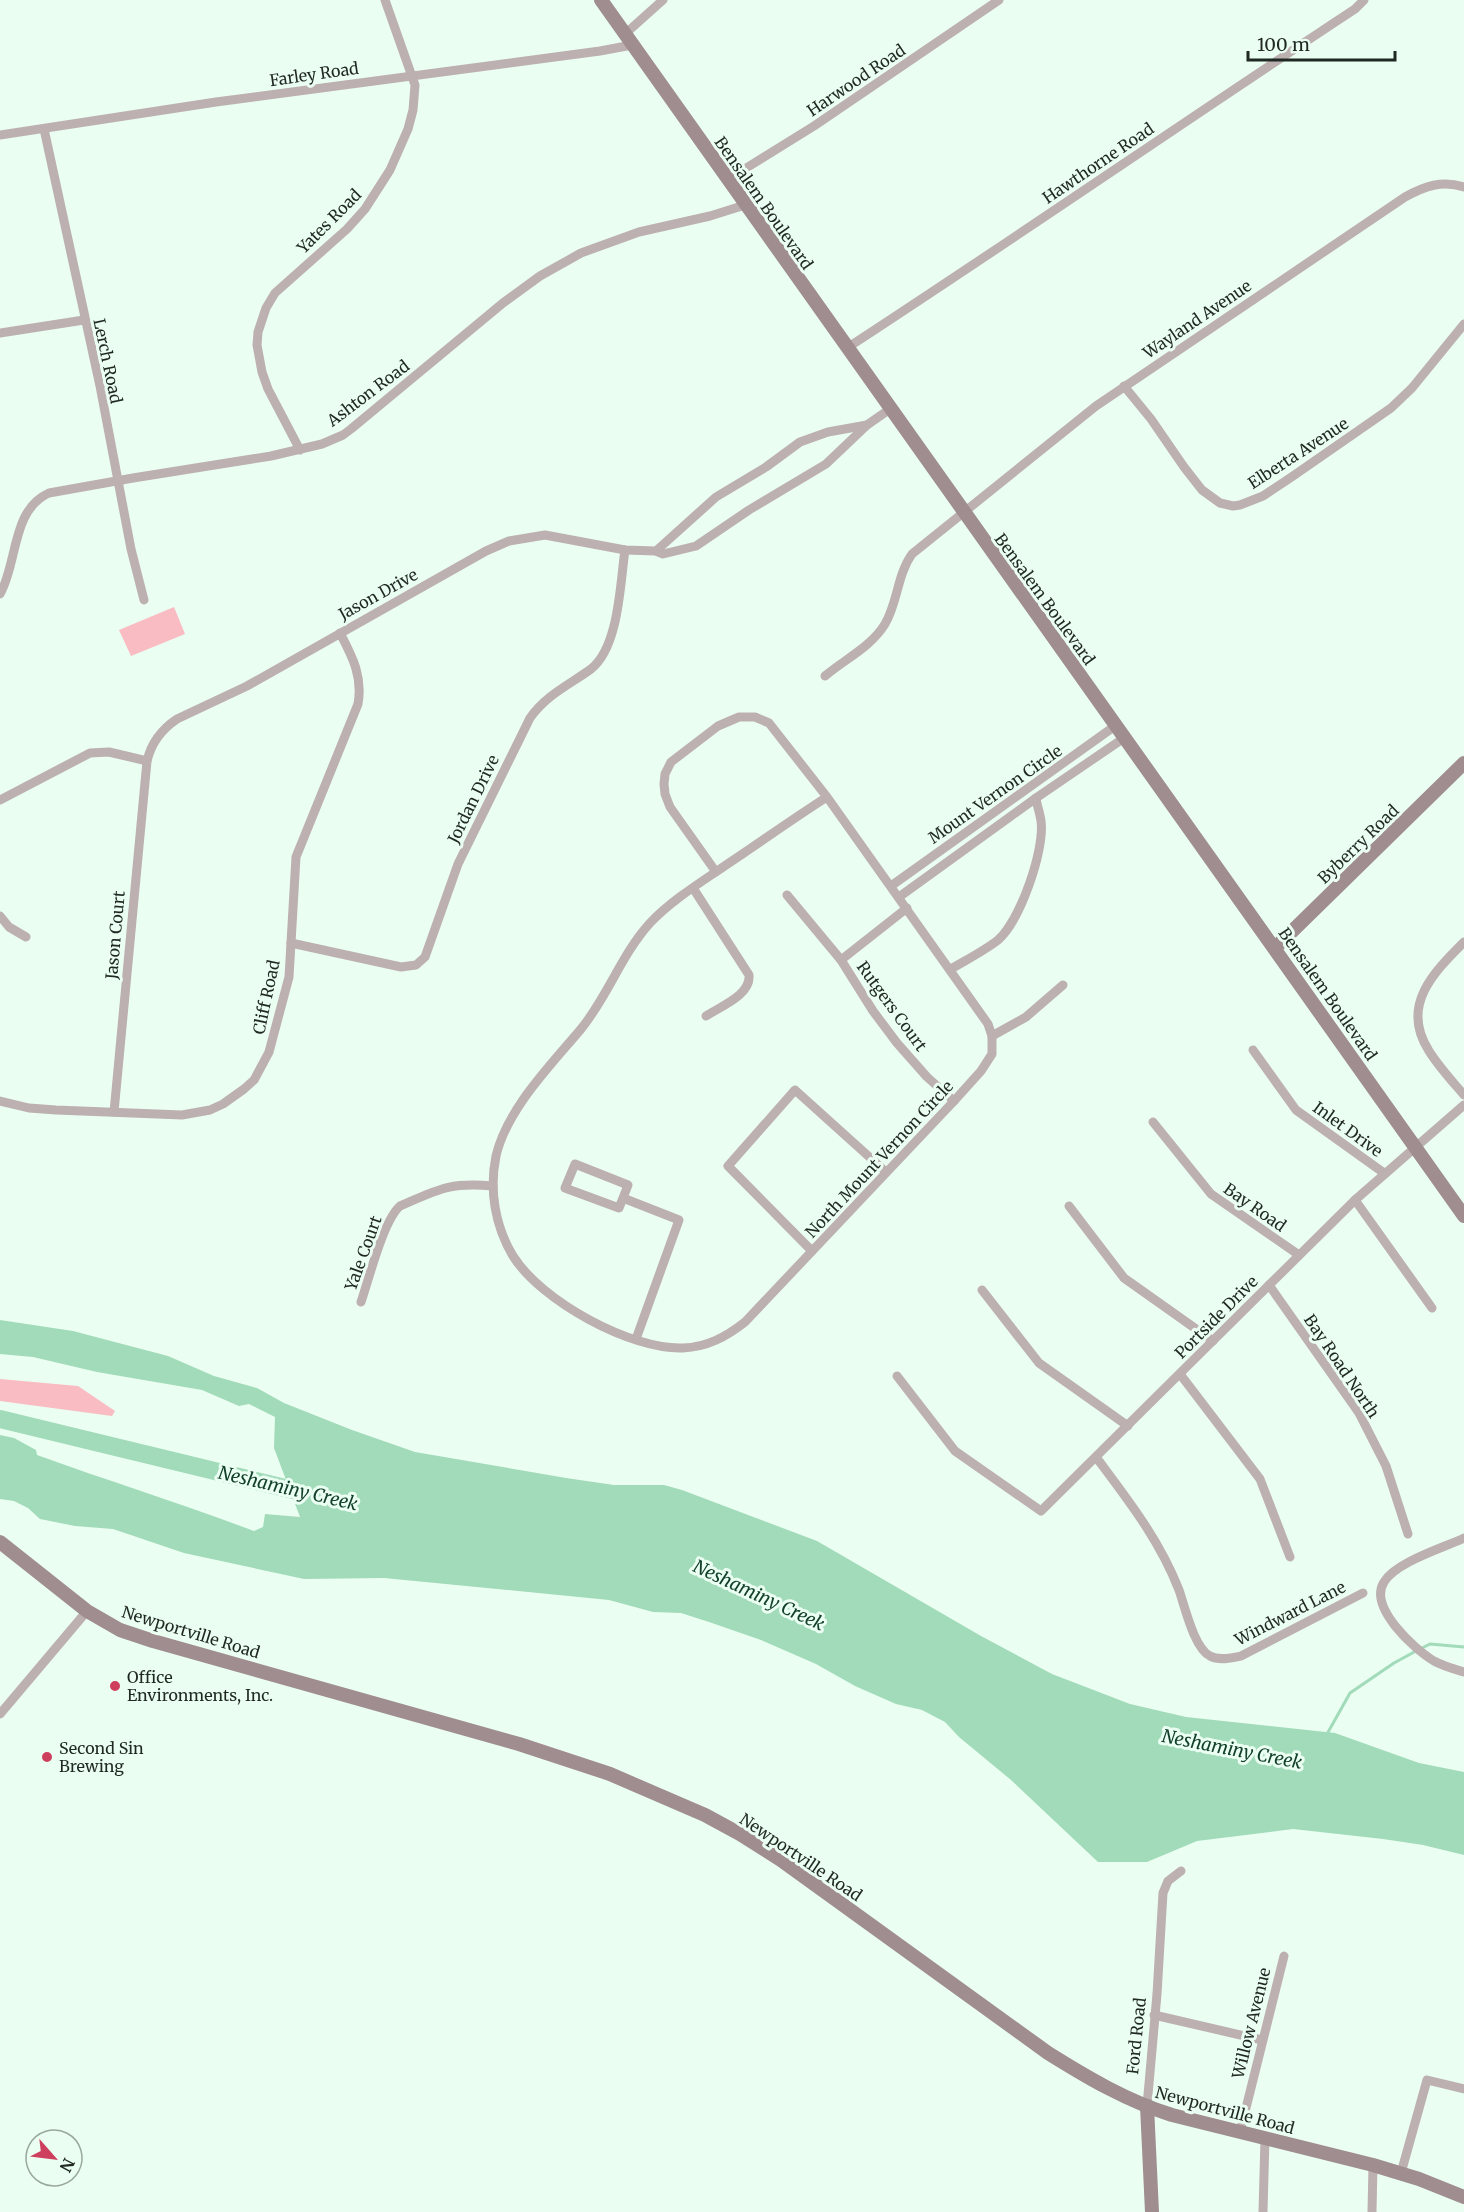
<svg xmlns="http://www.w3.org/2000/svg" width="1464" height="2212" font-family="Merriweather,serif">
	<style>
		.green { fill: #f9bcc2 }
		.water { fill: #a1dbb9 }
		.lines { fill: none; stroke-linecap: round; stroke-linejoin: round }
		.stream { stroke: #a1dbb9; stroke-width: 3 }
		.river { stroke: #a1dbb9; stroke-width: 18 }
		.street { stroke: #bdb0b1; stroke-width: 9 }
		.secondary { stroke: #9f8d8f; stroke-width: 14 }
		.poi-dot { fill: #ce3f5e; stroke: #ebfef2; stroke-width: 2 }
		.labels { text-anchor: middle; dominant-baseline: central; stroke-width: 6; stroke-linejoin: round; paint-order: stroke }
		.street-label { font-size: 16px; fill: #1f2823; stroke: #ebfef2 }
		.poi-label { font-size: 16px; fill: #1f2823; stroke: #ebfef2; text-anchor: start }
		.water-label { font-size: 18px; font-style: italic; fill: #12402a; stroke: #ebfef2 }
	</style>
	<rect width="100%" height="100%" fill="#ebfef2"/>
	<!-- green -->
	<g class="green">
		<polygon points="174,607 185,634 131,656 119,630"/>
		<polygon points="0,1379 78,1386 115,1411 112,1416 0,1401"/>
	</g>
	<!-- water -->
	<path class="water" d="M0,1320L73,1331L168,1356L214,1376L257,1388L284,1403L352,1430L415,1452L566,1478L614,1485H664L682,1490L817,1541L981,1636L1052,1674L1130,1704L1186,1717L1335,1733L1419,1763L1464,1772V1855L1423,1845L1383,1839L1293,1829L1197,1841L1147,1862H1098L1011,1780L959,1737L945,1722L922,1710L896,1704L855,1686L816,1664L761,1640L709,1622L681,1613L653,1612L609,1600L384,1578L304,1579L184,1553L113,1529L75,1526L40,1519L28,1508L14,1501L0,1499V1435L14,1438L36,1450L37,1455C109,1481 182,1504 254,1531L263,1527L265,1514L300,1517L274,1448L275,1417L249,1404L239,1406L202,1390L97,1372L33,1357L0,1354Z"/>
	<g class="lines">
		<!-- stream -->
		<g class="stream">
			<polyline points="1422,1648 1430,1644 1464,1647"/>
			<polyline points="1327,1734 1350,1693 1394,1663 1416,1651"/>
		</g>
		<!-- river -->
		<polyline class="river" points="0,1419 314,1495"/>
		<!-- street -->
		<g class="street">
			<polyline points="625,34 663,0"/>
			<polyline points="44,129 100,386 131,549 144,600"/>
			<polyline points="0,135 216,102 600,51 632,45"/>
			<polyline points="727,180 814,126 999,0"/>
			<polyline points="0,333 84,320"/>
			<path d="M847,348C1017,237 1185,121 1355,9L1364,0"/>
			<polyline points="1124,386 1151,419 1184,467 1202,490 1220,503 1233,506 1240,505 1263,496 1293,476 1391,408 1412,388 1464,324"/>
			<polyline points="300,450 268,389 262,372 257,345 258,332 266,308 275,293 347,229 365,209 390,170 408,129 413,110 415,85 385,0"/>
			<polyline points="656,551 716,497 766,467 800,442 828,432 867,425"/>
			<path d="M0,594C18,563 11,510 49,493L133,478L271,456L322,444L343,435L351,429L503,303L540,276L581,253L639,232L710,216L745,205"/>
			<path d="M825,676C845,659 871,647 885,624C898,602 897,575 912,554L1096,406L1405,197C1425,186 1442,180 1464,187"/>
			<polyline points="0,800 90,753 109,752 147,761"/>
			<path d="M716,872L670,807L665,794L664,784L665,774L671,762L718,726L739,717H755L769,723L827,797L988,1024L992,1036V1054L981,1071L954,1101L745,1322C726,1337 707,1347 683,1348C631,1350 541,1301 513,1256C495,1226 489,1190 496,1156C507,1109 550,1066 581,1029C608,996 621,955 650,923C673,899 703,881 729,863C762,841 794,818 827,797"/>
			<polyline points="891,886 1115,726"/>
			<path d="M693,888L749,975C751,995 721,1006 706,1016"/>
			<polyline points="787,895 841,960 873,1011 897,1043 927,1077 954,1101"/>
			<polyline points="899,897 1036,798 1124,738"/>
			<polyline points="0,916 9,927 26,937"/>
			<path d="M1464,942C1433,973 1400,1006 1429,1051C1439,1067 1452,1081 1464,1095"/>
			<path d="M291,943L401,967L416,965L425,957L458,864L530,718C546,695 569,685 591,669C619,647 620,584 625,550"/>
			<polyline points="841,960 907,908"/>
			<path d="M951,969C966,960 984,951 998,940C1020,921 1045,850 1041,821C1040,813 1037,806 1036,798"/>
			<polyline points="992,1036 1026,1017 1063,985"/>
			<polyline points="1253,1050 1296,1110 1384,1173"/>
			<path d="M0,1101L29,1108L56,1110L182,1115L210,1110L223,1104L244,1089L254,1080L269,1052L289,977L296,857L358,704C363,676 352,656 340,633"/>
			<path d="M114,1112L147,761C151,744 162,729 177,719L247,686L486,551L509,541L545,535L625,550L656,551L663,554L696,546L749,510L826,464L867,425L890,409"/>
			<polyline points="1153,1122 1211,1194 1299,1255"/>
			<polyline points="623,1198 619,1208 565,1188 575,1164 628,1185 623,1198 679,1220 636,1339"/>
			<polyline points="1355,1200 1432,1308"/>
			<polyline points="1069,1206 1124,1278 1213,1341"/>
			<polyline points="812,1251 728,1166 795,1090 886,1172"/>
			<polyline points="1269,1285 1359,1413 1386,1466 1408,1534"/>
			<polyline points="982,1290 1039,1363 1128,1426"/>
			<path d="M361,1302C369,1279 383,1221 400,1206C439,1189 450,1182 493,1186"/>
			<polyline points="1180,1374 1260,1479 1290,1557"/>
			<polyline points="897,1376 955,1451 1041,1511 1355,1200 1464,1105"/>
			<path d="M1096,1457C1128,1500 1159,1539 1179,1590C1185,1607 1194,1648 1210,1656C1219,1661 1232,1658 1241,1656L1363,1593"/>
			<path d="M1464,1538C1443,1548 1396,1562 1384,1582C1368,1607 1414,1649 1434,1661C1443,1666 1454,1669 1464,1672"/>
			<polyline points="0,1714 87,1611"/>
			<polyline points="1154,2015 1262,2040"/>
			<polyline points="1147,2106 1157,1994 1163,1893 1168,1881 1181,1871"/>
			<polyline points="1240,2132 1284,1956"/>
			<polyline points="1401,2173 1427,2080 1464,2089"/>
			<polyline points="1263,2212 1265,2138"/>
			<polyline points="1372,2212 1373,2165"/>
		</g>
		<!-- secondary -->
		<g class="secondary">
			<polyline points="601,0 1464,1216"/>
			<polyline points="1275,948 1464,763"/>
			<path d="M0,1542L87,1611L120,1630L153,1641L519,1744L610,1774L705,1815L740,1834L781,1860L1048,2053C1088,2078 1127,2101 1172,2115L1373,2165L1419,2179L1464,2197"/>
			<polyline points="1147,2106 1152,2212"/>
		</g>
	</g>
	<!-- markers -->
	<g class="poi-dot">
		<circle cx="115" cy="1686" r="6"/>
		<circle cx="47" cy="1757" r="6"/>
	</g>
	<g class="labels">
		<!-- street labels -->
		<g class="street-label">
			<text transform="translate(314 74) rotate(-8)">Farley Road</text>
			<text transform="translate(856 80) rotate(-34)">Harwood Road</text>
			<text transform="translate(1098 163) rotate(-34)">Hawthorne Road</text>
			<text transform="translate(764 203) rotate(55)">Bensalem Boulevard</text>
			<text transform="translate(329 221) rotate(-45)">Yates Road</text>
			<text transform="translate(1197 319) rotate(-34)">Wayland Avenue</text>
			<text transform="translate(108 361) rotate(78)">Lerch Road</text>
			<text transform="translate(368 393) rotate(-37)">Ashton Road</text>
			<text transform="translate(1298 453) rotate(-33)">Elberta Avenue</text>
			<text transform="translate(378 594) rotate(-29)">Jason Drive</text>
			<text transform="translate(1045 599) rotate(54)">Bensalem Boulevard</text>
			<text transform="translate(995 794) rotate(-35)">Mount Vernon Circle</text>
			<text transform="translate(473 799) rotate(-64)">Jordan Drive</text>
			<text transform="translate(1358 844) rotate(-44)">Byberry Road</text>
			<text transform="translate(115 935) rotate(-85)">Jason Court</text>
			<text transform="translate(1328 994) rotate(55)">Bensalem Boulevard</text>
			<text transform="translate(266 997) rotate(-78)">Cliff Road</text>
			<text transform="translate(892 1006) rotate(54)">Rutgers Court</text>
			<text transform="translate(1348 1129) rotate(36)">Inlet Drive</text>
			<text transform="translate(879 1159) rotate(-47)">North Mount Vernon Circle</text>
			<text transform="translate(1255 1207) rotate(35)">Bay Road</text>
			<text transform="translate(363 1253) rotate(-70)">Yale Court</text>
			<text transform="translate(1216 1317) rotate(-45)">Portside Drive</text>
			<text transform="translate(1342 1366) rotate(56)">Bay Road North</text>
			<text transform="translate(1290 1613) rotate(-27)">Windward Lane</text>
			<text transform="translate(191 1632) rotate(17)">Newportville Road</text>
			<text transform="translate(801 1857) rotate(34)">Newportville Road</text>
			<text transform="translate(1251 2023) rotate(-76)">Willow Avenue</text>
			<text transform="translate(1136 2036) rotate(-84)">Ford Road</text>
			<text transform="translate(1225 2110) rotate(15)">Newportville Road</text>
		</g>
		<!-- poi labels -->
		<g class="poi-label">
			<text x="127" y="1677">Office<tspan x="127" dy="18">Environments, Inc.</tspan></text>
			<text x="59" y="1748">Second Sin<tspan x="59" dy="18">Brewing</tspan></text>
		</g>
		<!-- water labels -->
		<g class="water-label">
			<text transform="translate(288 1488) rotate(13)">Neshaminy Creek</text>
			<text transform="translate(759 1595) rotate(25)">Neshaminy Creek</text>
			<text transform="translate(1232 1749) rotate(11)">Neshaminy Creek</text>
		</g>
	</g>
	<!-- north arrow -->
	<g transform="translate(54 2158) rotate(118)"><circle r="28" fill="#ebfef2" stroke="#99a89f" stroke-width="1.5"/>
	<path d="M0-4.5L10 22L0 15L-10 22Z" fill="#ce3f5e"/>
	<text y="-9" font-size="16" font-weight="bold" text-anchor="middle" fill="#1f2823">N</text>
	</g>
	<!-- scale -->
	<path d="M1248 51v9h147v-9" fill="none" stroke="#1f2823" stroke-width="3"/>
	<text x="1257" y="51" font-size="18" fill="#1f2823" stroke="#ebfef2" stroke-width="4.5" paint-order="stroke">100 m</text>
</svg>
